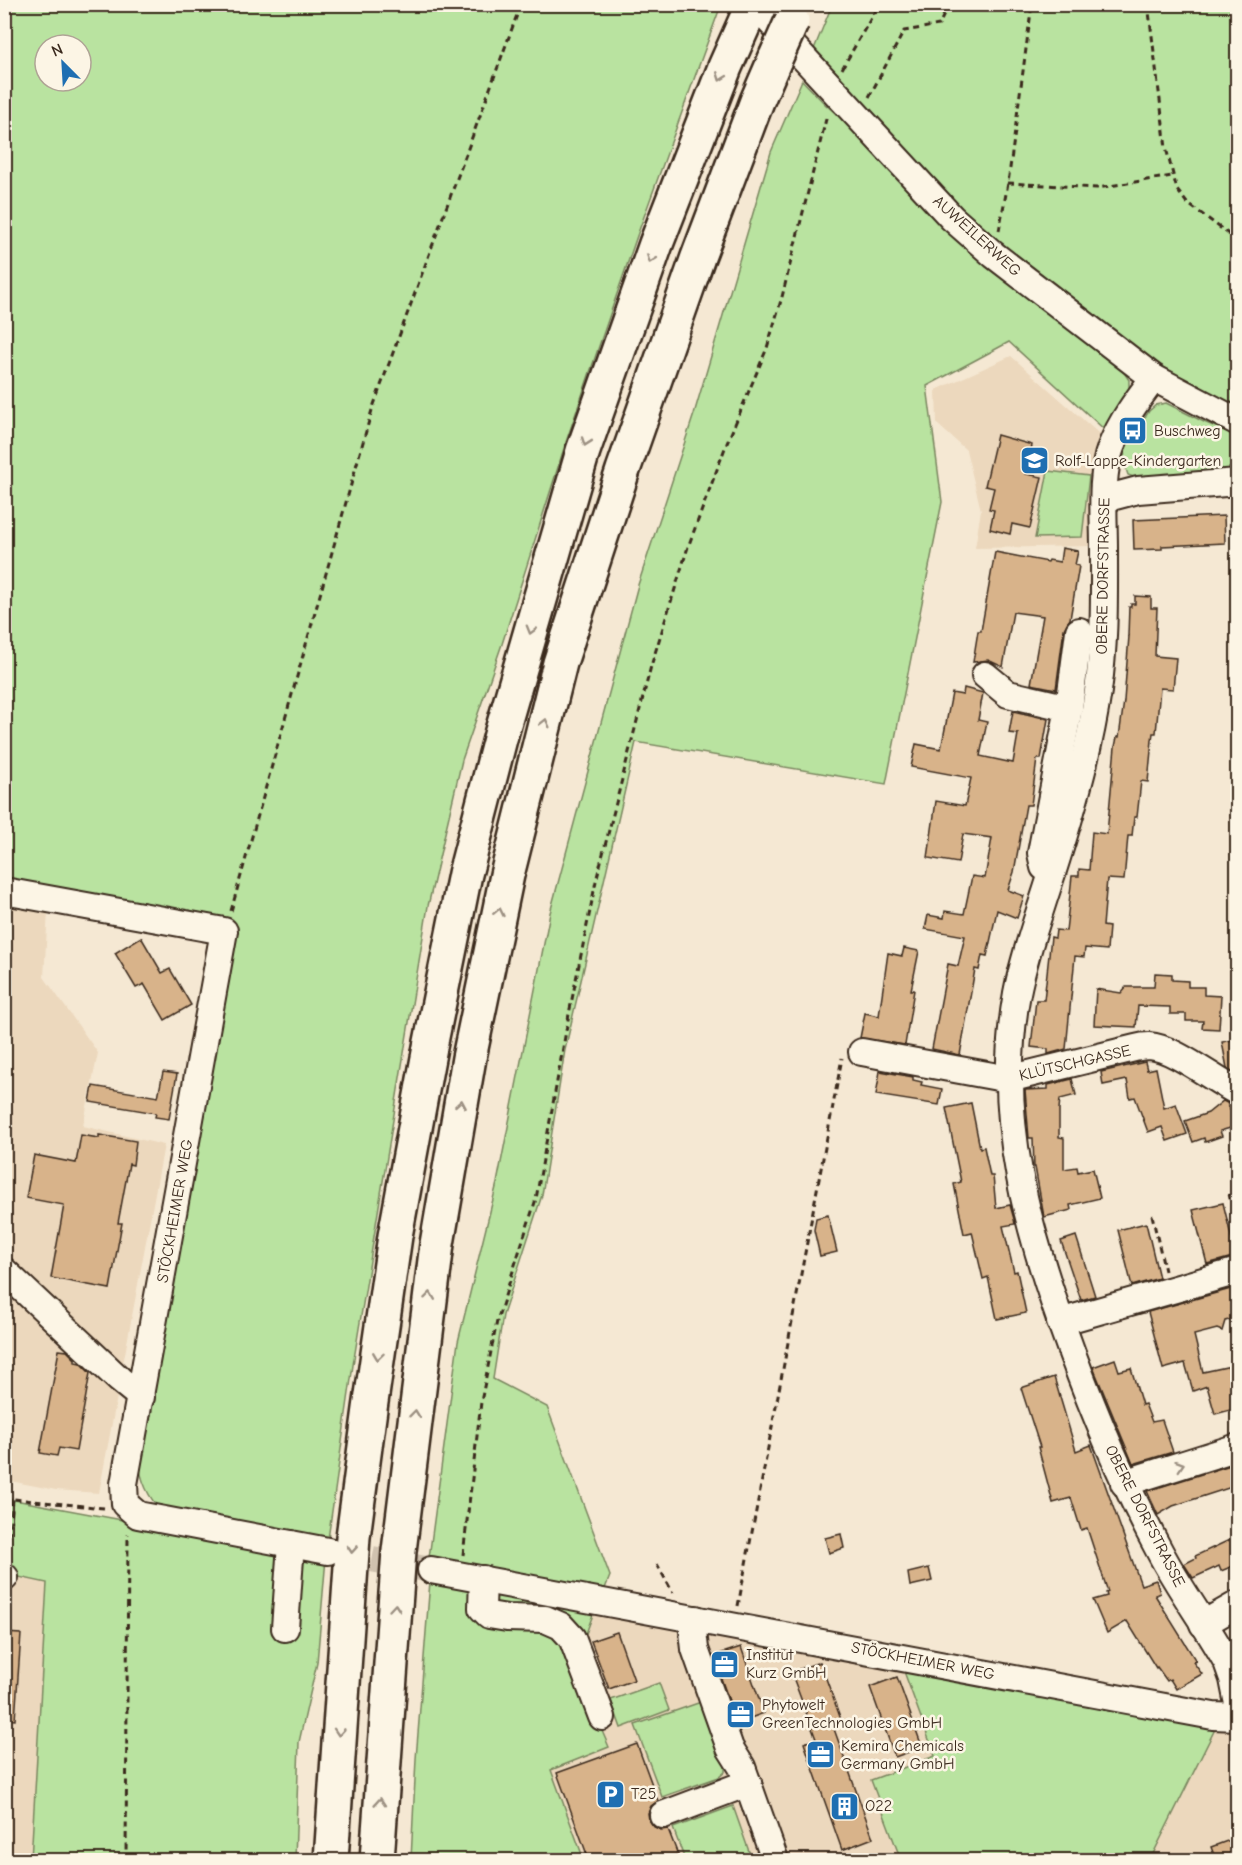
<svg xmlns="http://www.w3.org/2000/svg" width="1242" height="1865" font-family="'Comic Neue',sans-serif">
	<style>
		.built { fill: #ecd8bd }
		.green { fill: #b9e3a0; stroke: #7a865f; stroke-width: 1.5; fill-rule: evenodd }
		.building { fill: #d8b38a; stroke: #3b2a1e; stroke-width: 1.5 }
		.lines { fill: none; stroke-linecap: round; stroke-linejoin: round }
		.minor-tunnel { stroke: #d0c2af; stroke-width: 26; stroke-dasharray: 26 13; stroke-linecap: butt }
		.minor-casing { stroke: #3b2a1e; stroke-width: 30 }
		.highway-casing { stroke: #3b2a1e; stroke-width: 38 }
		.path { stroke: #3b2a1e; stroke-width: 3; stroke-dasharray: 6 4.5; stroke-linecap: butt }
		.minor { stroke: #fcf5e5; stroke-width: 26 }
		.highway { stroke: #fcf5e5; stroke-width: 33 }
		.highway-bridge-casing { stroke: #3b2a1e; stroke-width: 38; stroke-linecap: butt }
		.highway-bridge { stroke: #fcf5e5; stroke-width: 33 }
		.oneway { stroke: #9c9082 }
		.labels { text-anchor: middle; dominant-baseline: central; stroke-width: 5; stroke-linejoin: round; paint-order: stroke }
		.street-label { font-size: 16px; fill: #3b2a1e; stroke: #fcf5e5 }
		.poi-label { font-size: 16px; fill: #3b2a1e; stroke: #fcf5e5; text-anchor: start }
	</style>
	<rect width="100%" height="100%" fill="#f5e8d3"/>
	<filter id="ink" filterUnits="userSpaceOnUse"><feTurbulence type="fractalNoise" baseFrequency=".0167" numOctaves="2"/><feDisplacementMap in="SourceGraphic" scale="12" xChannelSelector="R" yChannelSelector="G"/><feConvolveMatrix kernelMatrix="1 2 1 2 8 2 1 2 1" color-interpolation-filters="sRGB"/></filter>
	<g filter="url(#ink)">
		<!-- built -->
		<g class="built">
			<polygon points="1011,356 1105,439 1092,546 975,548 981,510 966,450 937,424 936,390"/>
			<polygon points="4,902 48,911 44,977 98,1053 83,1126 164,1145 99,1493 56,1490 5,1480"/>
			<polygon points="4,1574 47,1582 31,1860 5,1860"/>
			<polygon points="529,1603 677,1625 1217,1725 1230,1732 1237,1739 1237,1860 473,1860"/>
		</g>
		<!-- green -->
		<g class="green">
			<path d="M4,5H721L638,233L566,442L502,644L462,760L428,906L353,1365L327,1546L162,1511C146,1496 140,1478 138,1457L232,943L5,902ZM45,45H81V81H45Z"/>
			<polygon points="832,5 1237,5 1237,407 1211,395 1150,359 974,228 812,54"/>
			<polygon points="802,80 825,104 1115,359 1129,380 1129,390 1106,431 1009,342 927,386 942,502 886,784 636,742 565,1050 542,1195 503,1315 493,1379 547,1407 610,1576 604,1591 429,1558 458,1342 497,1183 550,913 638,585 694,414 771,152"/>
			<polygon points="1166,403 1204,422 1237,436 1237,473 1145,481 1128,475 1123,460 1127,445 1149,411 1156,405"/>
			<polygon points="1048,471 1089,476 1082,537 1035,538"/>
			<polygon points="4,1498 326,1558 317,1663 299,1742 295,1860 31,1860 47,1583 5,1574"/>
			<polygon points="430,1581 595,1609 584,1639 589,1701 609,1747 551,1770 584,1860 411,1860 416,1759"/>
			<polygon points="902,1666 1217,1725 1150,1860 901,1860 871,1780 935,1756"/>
			<polygon points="659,1683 669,1710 621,1728 611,1700"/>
			<polygon points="704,1701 725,1764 725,1772 719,1777 662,1797 635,1725"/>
			<polygon points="733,1806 752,1860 685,1860 673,1828"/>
		</g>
		<!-- building -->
		<g class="building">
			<polygon points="997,435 1032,445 1026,474 1042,477 1030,528 1012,524 1010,534 990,529 994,510 989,509 994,488 985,486"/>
			<polygon points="1224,516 1225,543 1162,546 1162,549 1134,550 1133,520"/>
			<polygon points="1062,548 1078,551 1075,565 1079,566 1070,619 1064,629 1056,689 1031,684 1043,616 1013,612 1003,667 988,660 973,662 978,631 981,631 995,552 1048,562 1049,560 1060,562"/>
			<polygon points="1135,596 1151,597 1151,608 1157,608 1155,656 1176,658 1173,689 1160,688 1156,733 1153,733 1152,740 1148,782 1141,781 1137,817 1134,817 1132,836 1128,836 1124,880 1107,879 1103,926 1109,927 1107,950 1085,948 1084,957 1075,956 1066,1049 1048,1054 1048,1049 1031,1047 1036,1000 1044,1000 1051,937 1055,938 1056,930 1066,931 1072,876 1079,876 1079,869 1089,870 1092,832 1107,834 1115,747 1117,737 1119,737 1124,701 1129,636 1128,636 1129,607 1131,607 1131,604 1135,604"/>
			<polygon points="964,688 983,693 978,720 987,722 980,756 1013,763 1018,734 1009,733 1013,711 1048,719 1041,759 1037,759 1031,805 1026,805 1014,872 1008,890 1024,896 1017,918 997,910 987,956 982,955 979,970 975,969 960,1055 932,1049 948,964 958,966 965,936 925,929 928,915 944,918 945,911 964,914 972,876 985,878 992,838 963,834 958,863 928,858 936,801 965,806 971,778 911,767 916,744 941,749 952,693 963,695"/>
			<polygon points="141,937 162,973 170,969 191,1005 165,1020 144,984 136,988 115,953"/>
			<polygon points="904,948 919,951 911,990 914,990 905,1045 860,1038 865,1013 879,1016 888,953 902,956"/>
			<polygon points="1155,973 1172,974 1172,980 1188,981 1188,987 1204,987 1204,995 1221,996 1219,1029 1202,1028 1203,1021 1186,1021 1186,1014 1170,1014 1170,1007 1138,1006 1136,1027 1094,1025 1096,989 1121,993 1126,987 1154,987"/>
			<polygon points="1238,1039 1238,1075 1227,1068 1222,1042"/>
			<polygon points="1145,1062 1147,1070 1156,1068 1164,1108 1176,1104 1187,1134 1167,1141 1162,1127 1148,1132 1135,1097 1130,1098 1127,1080 1103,1085 1101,1072"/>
			<polygon points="880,1071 913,1077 913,1080 922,1082 921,1085 942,1089 939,1105 876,1095"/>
			<polygon points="163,1072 177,1074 169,1119 155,1117 156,1113 90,1102 93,1086 158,1097"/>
			<polygon points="1072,1079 1076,1095 1060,1099 1059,1109 1059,1137 1064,1138 1064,1169 1077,1167 1078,1172 1093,1169 1100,1198 1070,1205 1071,1210 1044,1217 1035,1167 1034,1167 1033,1138 1029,1138 1025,1090 1048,1089 1048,1085"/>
			<polygon points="1223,1101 1227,1103 1237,1126 1220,1131 1222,1136 1205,1142 1204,1138 1193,1142 1185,1121 1208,1113"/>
			<polygon points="971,1103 980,1148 984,1147 990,1176 993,1176 996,1208 1010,1205 1014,1219 1015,1224 1003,1226 1014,1272 1017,1271 1026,1313 997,1319 988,1277 983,1279 972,1232 964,1234 954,1184 961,1182 946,1108"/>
			<polygon points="81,1135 99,1138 99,1135 136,1141 133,1165 129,1164 118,1223 122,1223 110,1289 51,1278 64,1205 26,1198 34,1155 76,1163"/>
			<polygon points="1223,1203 1236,1256 1207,1264 1193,1210"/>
			<polygon points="828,1215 837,1252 820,1256 814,1230 816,1218"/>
			<polygon points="1146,1223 1159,1278 1132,1286 1118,1230"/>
			<polygon points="1076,1236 1095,1296 1081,1300 1061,1241"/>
			<polygon points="1238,1287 1238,1318 1225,1321 1222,1331 1217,1329 1194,1335 1203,1372 1236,1365 1238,1373 1238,1408 1215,1414 1207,1386 1193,1391 1185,1363 1163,1369 1148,1312"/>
			<polygon points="59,1350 67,1351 75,1359 75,1362 80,1363 90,1373 76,1451 59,1448 57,1456 40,1453"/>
			<polygon points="1115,1359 1119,1371 1131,1368 1142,1405 1145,1404 1152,1422 1162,1420 1173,1452 1133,1464 1093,1367"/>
			<polygon points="1054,1377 1076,1451 1091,1445 1141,1585 1156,1580 1160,1593 1155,1595 1196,1661 1193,1662 1202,1674 1176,1689 1170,1679 1167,1681 1157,1667 1156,1668 1127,1621 1107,1633 1093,1600 1107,1596 1106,1593 1108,1592 1087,1528 1081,1530 1071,1498 1053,1503 1038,1447 1040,1447 1021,1388"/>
			<polygon points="1234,1464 1238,1471 1238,1485 1173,1506 1158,1515 1147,1491"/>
			<polygon points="841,1534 844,1548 829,1553 825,1538"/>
			<polygon points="1238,1536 1238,1564 1221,1571 1219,1566 1193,1578 1184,1564 1196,1558 1195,1556"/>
			<polygon points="929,1568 932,1581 910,1586 908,1573"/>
			<polygon points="617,1632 634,1680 609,1689 591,1641"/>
			<polygon points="4,1633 21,1634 15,1720 4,1719"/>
			<polygon points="741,1647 764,1713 737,1723 713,1656"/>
			<polygon points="820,1662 843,1725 834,1729 873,1838 842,1850 804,1743 816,1739 791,1672"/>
			<polygon points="897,1677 920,1741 912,1744 914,1750 895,1757 870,1687"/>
			<polygon points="637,1744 658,1801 651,1806 648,1813 649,1820 654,1827 661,1830 668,1829 680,1860 589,1860 557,1773"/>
			<polygon points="1238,1837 1238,1860 1216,1860 1211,1847"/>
		</g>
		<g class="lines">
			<!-- minor-tunnel -->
			<polyline class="minor-tunnel" points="334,1552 431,1570"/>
			<defs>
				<g id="minor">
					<polyline points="754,4 952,218 994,255 1154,378 1238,422"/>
					<path d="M1154,378C1138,399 1121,421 1111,447C1100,475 1104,517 1104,548C1104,597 1105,642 1098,691C1088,759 1068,824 1047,889C1036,923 1024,957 1017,993C994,1119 1029,1236 1072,1353C1097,1421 1125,1487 1160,1552C1180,1590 1206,1624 1227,1662L1233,1679L1238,1704"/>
					<polyline points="1104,499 1138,490 1238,482"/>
					<polyline points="985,675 1008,694 1069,708"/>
					<polyline points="1044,867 1041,853 1069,708 1079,631"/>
					<polyline points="4,891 224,931 124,1484 125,1504 138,1515 328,1551"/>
					<path d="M862,1052L1009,1079L1135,1048C1139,1047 1144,1046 1149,1046C1173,1047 1214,1080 1238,1092"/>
					<polyline points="4,1271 120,1380 141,1397"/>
					<polyline points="1060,1322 1238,1271"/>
					<polyline points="1124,1483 1238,1447"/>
					<polyline points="431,1570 1213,1716 1238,1717"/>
					<polyline points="4,1578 5,1577"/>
					<polyline points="483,1579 482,1608 489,1615 507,1618 545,1619 561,1626 572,1638 602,1717"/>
					<polyline points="696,1619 693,1631 695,1649 730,1748 742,1767 775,1860"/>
					<polyline points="1203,1624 1238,1604"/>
					<polyline points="285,1628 291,1544"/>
					<polyline points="663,1815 748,1783"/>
				</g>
				<g id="highway">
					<polyline points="331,1860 353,1537 370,1409 395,1236 430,1047 465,874 502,731 583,451 656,244 725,67 753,4"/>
					<polyline points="377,1860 399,1551 437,1244 469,1058 507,875 560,663 623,470 698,257 757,101 776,57"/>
				</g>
			</defs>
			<!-- minor casing -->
			<use href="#minor" class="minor-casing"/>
			<!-- highway casing -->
			<use href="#highway" class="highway-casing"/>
			<!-- path -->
			<g class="path">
				<polyline points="1148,4 1166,148 1177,190 1187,203 1238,241"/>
				<polyline points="842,69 879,4"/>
				<polyline points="869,97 904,31 939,25 949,4"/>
				<polyline points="1008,183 1097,188 1172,176"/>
				<polyline points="999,231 1008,183 1032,4"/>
				<polyline points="231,911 372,410 521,4"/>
				<polyline points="1229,1194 1238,1230"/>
				<polyline points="1152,1215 1165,1271"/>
				<polyline points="4,1498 104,1508"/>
				<polyline points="463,1555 481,1402 497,1321 536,1199 569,1014 596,881 651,666 688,547 725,448 767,348 782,297 827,115"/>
				<polyline points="7,1557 13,1500"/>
				<polyline points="657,1564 673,1593"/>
				<polyline points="738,1606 842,1058"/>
				<polyline points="126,1860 128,1534"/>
			</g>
			<!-- minor -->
			<use href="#minor" class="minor"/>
			<!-- highway -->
			<use href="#highway" class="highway"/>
			<defs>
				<polyline id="highway-bridge" points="776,57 792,21"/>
			</defs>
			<!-- highway-bridge casing -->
			<use href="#highway-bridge" class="highway-bridge-casing"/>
			<!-- highway-bridge -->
			<use href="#highway-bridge" class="highway-bridge"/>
		</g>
		<!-- one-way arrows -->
		<defs><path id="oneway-chevron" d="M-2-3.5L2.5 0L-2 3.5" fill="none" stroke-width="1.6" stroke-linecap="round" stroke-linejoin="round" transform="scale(1.5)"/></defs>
		<g class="oneway">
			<use href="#oneway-chevron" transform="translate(721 77) rotate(111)"/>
			<use href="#oneway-chevron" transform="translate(651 259) rotate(110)"/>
			<use href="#oneway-chevron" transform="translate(586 442) rotate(109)"/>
			<use href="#oneway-chevron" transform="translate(531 630) rotate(106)"/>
			<use href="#oneway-chevron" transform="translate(545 723) rotate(-76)"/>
			<use href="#oneway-chevron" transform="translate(499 912) rotate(-78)"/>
			<use href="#oneway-chevron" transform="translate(461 1104) rotate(-80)"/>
			<use href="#oneway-chevron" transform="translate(430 1296) rotate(-83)"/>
			<use href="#oneway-chevron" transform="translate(378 1356) rotate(98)"/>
			<use href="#oneway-chevron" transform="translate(415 1414) rotate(-83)"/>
			<use href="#oneway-chevron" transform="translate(1180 1465) rotate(-18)"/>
			<use href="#oneway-chevron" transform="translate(352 1549) rotate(94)"/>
			<use href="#oneway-chevron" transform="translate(395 1608) rotate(-85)"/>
			<use href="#oneway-chevron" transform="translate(339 1732) rotate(94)"/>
			<use href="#oneway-chevron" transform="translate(380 1802) rotate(-86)"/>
		</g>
	</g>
	<!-- icons -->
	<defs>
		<symbol id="bus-square" viewBox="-11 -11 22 22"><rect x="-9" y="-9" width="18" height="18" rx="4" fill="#1f6fb2" stroke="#fcf5e5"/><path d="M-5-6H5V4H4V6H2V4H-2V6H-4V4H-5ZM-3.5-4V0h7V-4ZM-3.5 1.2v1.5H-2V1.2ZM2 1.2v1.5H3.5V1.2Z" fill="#fff"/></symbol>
		<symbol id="school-square" viewBox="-11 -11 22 22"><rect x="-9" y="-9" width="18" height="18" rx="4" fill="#1f6fb2" stroke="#fcf5e5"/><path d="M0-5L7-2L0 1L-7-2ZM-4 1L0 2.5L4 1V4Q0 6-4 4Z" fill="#fff"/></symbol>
		<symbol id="office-square" viewBox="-11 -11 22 22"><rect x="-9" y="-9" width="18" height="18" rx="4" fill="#1f6fb2" stroke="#fcf5e5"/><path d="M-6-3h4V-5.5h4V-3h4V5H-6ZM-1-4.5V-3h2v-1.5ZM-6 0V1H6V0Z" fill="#fff"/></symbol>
		<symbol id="parking-square" viewBox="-11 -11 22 22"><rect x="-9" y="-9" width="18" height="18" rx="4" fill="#1f6fb2" stroke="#fcf5e5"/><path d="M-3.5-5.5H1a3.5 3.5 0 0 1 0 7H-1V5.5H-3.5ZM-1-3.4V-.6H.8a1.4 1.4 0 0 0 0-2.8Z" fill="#fff"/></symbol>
		<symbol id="building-square" viewBox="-11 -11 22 22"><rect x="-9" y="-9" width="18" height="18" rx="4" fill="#1f6fb2" stroke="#fcf5e5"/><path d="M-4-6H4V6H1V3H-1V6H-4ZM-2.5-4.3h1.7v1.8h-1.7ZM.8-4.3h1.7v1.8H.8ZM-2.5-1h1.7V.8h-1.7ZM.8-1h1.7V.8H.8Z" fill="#fff"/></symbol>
	</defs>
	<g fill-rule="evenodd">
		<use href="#bus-square" x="1116" y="414" width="33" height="33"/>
		<use href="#school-square" x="1018" y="444" width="33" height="33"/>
		<use href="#office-square" x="708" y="1648" width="33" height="33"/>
		<use href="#office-square" x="724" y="1698" width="33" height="33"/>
		<use href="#office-square" x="804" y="1738" width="33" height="33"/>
		<use href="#parking-square" x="594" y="1778" width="33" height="33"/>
		<use href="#building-square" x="828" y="1790" width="33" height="33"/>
	</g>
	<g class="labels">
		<!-- street labels -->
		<g class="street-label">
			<text transform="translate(977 236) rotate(42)">AUWEILERWEG</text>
			<text transform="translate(1103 576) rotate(-89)">OBERE DORFSTRASSE</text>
			<text transform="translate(1075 1063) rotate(-13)">KLÜTSCHGASSE</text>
			<text transform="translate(175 1211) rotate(-80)">STÖCKHEIMER WEG</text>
			<text transform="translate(1145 1516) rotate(63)">OBERE DORFSTRASSE</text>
			<text transform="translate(923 1661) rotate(11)">STÖCKHEIMER WEG</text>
		</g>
		<!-- poi labels -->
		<g class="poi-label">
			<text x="1154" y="431">Buschweg</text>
			<text x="1055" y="461">Rolf-Lappe-Kindergarten</text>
			<text x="746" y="1655">Institut<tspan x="746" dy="18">Kurz GmbH</tspan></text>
			<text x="762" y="1705">Phytowelt<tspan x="762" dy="18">GreenTechnologies GmbH</tspan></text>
			<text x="841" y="1746">Kemira Chemicals<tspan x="841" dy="18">Germany GmbH</tspan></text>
			<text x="631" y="1794">T25</text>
			<text x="865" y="1806">O22</text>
		</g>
	</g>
	<!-- margin -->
	<rect width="1242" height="1865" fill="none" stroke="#fcf5e5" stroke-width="24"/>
	<rect x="12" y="12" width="1218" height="1841" fill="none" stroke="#3b2a1e" stroke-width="2" filter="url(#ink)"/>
	<!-- north arrow -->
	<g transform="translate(63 63) rotate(336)"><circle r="28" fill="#fcf5e5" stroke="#afa495" stroke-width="1.5"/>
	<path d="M0-4.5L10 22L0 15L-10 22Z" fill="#1f6fb2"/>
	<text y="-9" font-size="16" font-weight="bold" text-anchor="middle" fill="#3b2a1e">N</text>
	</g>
</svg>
